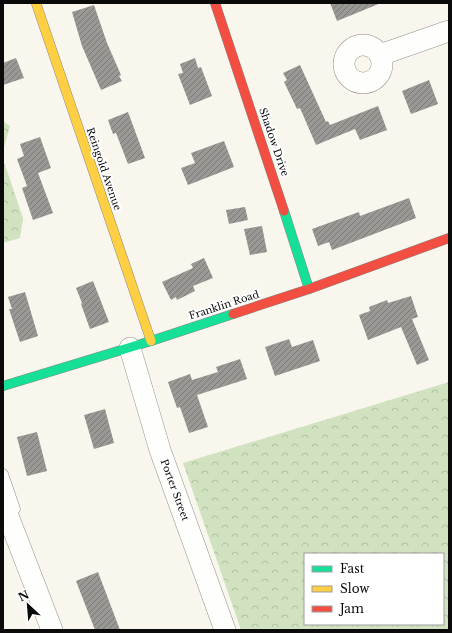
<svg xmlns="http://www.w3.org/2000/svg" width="452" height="633" font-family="'Libre Baskerville',serif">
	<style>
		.forest { fill: url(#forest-crowns); fill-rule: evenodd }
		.building { fill: url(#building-hatch) }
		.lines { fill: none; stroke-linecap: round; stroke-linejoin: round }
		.lane-casing { stroke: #91908c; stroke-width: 11 }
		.street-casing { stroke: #91908c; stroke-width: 22 }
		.fast-casing { stroke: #888783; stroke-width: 10 }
		.slow-casing { stroke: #888783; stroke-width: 10 }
		.jam-casing { stroke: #888783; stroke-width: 10 }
		.lane { stroke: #fefefc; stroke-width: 10 }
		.street { stroke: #fefefc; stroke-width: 21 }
		.fast { stroke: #16e098; stroke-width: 9 }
		.slow { stroke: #ffcf43; stroke-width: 9 }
		.jam { stroke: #f24e42; stroke-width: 9 }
		.labels { text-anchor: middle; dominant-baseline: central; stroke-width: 4; stroke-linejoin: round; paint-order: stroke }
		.street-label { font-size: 10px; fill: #0a0a0a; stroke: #fff }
	</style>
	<defs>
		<pattern id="forest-crowns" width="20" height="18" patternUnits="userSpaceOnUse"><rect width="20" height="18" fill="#d0e2bf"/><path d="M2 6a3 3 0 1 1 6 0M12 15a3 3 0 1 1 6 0" fill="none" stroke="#b1c1a3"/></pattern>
		<pattern id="building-hatch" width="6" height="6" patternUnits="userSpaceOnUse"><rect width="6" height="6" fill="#9a9894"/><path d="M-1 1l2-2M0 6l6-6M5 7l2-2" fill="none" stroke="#7c7a77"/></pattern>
	</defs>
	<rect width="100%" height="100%" fill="#f8f6ed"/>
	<!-- forest -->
	<g class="forest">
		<polygon points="3,121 10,126 3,151"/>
		<polygon points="3,159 23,218 20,238 3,243"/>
		<path d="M449,382V630H241L183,463ZM305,554H443V624H305Z"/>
	</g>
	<!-- building -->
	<g class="building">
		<polygon points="330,3 381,3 337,21"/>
		<polygon points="94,5 107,43 121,75 119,76 122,81 101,90 82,46 72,12"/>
		<polygon points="16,58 24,78 3,85 3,63"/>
		<polygon points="195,58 198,68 201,67 212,96 190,105 178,74 183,73 180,64"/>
		<polygon points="300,65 326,122 328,121 330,125 378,106 387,130 360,140 355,129 316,145 300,108 297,109 284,82 287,80 283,73"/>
		<polygon points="429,80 438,104 411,114 402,91"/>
		<polygon points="128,112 145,158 128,164 116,133 113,134 108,120"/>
		<polygon points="40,137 51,168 38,173 53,213 33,220 22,188 27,186 17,159 24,156 20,144"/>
		<polygon points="224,141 234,167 188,185 181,168 195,163 191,153"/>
		<polygon points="409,198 416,218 332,250 329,242 318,246 312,229 359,212 360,216"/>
		<polygon points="245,207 248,220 229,224 226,210"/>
		<polygon points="262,226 267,252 250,255 244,229"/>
		<polygon points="204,258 213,278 193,286 195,291 177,300 176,297 171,300 162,282 193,268 191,264"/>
		<polygon points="93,281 109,322 90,329 81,304 82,303 76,288"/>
		<polygon points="25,292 38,336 20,342 9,309 12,309 8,297"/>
		<polygon points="411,296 418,317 412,319 429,360 417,365 401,327 368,340 359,315 370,311 369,307 387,300 388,303"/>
		<polygon points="289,339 292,347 313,340 320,361 275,376 265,347"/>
		<polygon points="240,359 247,379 197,395 208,427 189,433 180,407 177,408 168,382 190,374 192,380 218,372 216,367"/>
		<polygon points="105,409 114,443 94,449 84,415"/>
		<polygon points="37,432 47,471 27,476 17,437"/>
		<polygon points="98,572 120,630 95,630 76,581"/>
	</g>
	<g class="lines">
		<defs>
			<polyline id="lane" points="3,474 15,509"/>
			<g id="street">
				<circle cx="363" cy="64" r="19"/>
				<polyline points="380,55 449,31"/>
				<polyline points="130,348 160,450 225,630"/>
				<polyline points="3,503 52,630"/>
			</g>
			<g id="fast">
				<polyline points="284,211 309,289"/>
				<polyline points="3,386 151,341 233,314"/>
			</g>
			<polyline id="slow" points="36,3 151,341"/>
			<g id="jam">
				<polyline points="215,3 284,211"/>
				<polyline points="233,314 309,289 449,238"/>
			</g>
		</defs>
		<!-- lane casing -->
		<use href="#lane" class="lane-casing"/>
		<!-- street casing -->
		<use href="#street" class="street-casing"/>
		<!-- fast casing -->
		<use href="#fast" class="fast-casing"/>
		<!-- slow casing -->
		<use href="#slow" class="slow-casing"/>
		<!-- jam casing -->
		<use href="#jam" class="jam-casing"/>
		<!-- lane -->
		<use href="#lane" class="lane"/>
		<!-- street -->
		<use href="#street" class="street"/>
		<!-- fast -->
		<use href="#fast" class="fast"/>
		<!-- slow -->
		<use href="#slow" class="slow"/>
		<!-- jam -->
		<use href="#jam" class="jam"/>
	</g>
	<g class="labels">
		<!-- street labels -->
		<g class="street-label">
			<text transform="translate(274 142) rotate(71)">Shadow Drive</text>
			<text transform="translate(104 169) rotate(71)">Reingold Avenue</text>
			<text transform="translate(224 305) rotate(-18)">Franklin Road</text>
			<text transform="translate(175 490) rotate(70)">Porter Street</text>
		</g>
	</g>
	<!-- border -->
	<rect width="452" height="633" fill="none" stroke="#0a0a0a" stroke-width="8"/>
	<!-- legend -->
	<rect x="304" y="553" width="140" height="72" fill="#ffffff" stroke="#9d9d9d"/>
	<rect x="312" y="566" width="20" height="6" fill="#16e098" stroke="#9d9d9d"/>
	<text x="340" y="573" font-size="12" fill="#0a0a0a">Fast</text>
	<rect x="312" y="586" width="20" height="6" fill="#ffcf43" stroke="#9d9d9d"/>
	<text x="340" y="593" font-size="12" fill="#0a0a0a">Slow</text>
	<rect x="312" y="606" width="20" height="6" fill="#f24e42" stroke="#9d9d9d"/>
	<text x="340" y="613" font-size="12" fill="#0a0a0a">Jam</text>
	<!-- north arrow -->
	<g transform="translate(28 605) rotate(334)" stroke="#ffffff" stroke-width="3" paint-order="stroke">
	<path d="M0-3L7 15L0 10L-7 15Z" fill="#0a0a0a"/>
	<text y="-6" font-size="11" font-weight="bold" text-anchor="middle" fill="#0a0a0a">N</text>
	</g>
</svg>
